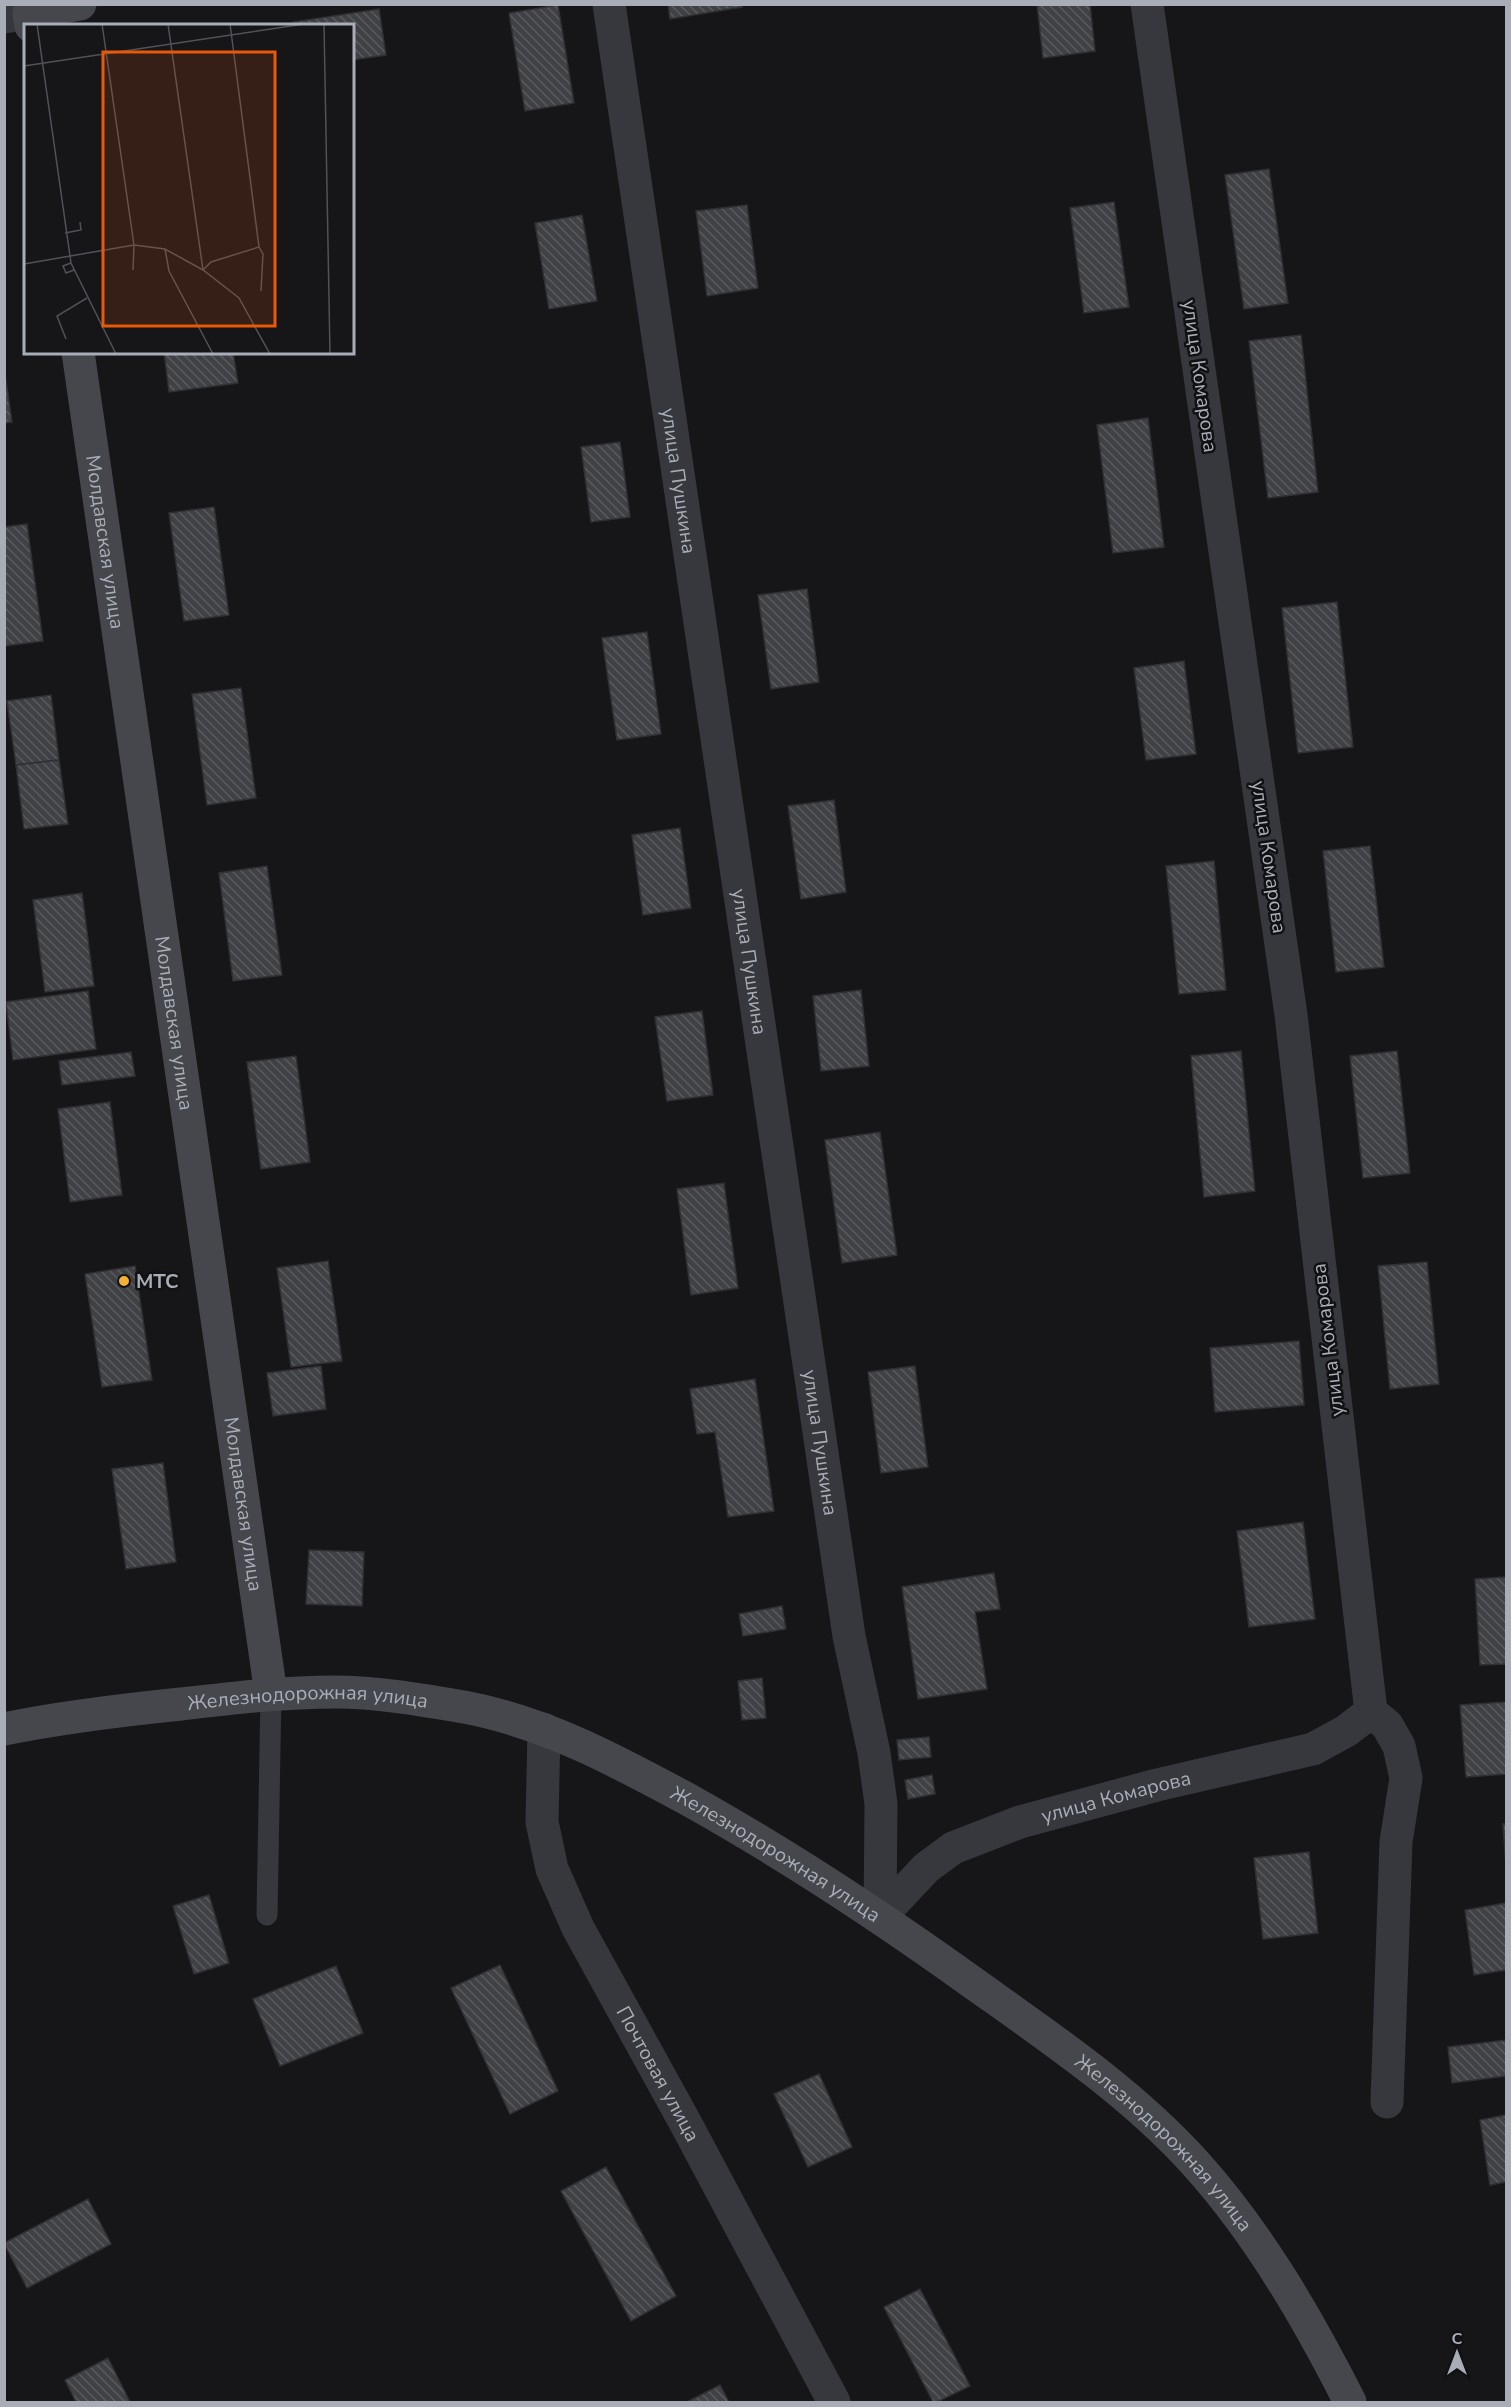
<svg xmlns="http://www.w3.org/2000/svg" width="1511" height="2407" font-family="'Nunito Sans',sans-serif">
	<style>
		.building { fill: url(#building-back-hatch); stroke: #303034; stroke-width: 1.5 }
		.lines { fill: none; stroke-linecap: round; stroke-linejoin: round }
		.lane { stroke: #37383d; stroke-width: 21 }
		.street { stroke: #37383d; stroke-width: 33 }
		.secondary { stroke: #45474d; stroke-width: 33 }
		.poi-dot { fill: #f2b134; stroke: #111113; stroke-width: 2 }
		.labels { text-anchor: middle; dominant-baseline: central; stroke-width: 5; stroke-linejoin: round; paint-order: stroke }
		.street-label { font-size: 20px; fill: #a8adb8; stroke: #111113 }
		.poi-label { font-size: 20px; font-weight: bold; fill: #a8adb8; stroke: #111113; text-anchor: start }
		.inset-road { fill: none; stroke: #505258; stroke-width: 1.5 }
		.view { fill: #e8590c; fill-opacity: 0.15; stroke: #e8590c; stroke-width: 3 }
		.inset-edge { fill: none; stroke: #a8adb8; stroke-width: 3 }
	</style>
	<defs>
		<pattern id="building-back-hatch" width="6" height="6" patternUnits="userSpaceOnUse" patternTransform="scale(1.5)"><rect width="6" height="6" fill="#404145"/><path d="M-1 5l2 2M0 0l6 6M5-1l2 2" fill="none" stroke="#595a5e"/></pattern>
	</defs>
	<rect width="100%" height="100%" fill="#161618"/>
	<!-- building -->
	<g class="building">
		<polygon points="668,4 742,4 742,7 670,19"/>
		<polygon points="1037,4 1090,4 1095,51 1043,58"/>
		<polygon points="558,5 574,103 525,111 509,13"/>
		<polygon points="379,9 386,55 352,60 352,26 294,26 293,22"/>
		<polygon points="1269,169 1288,303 1244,309 1225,175"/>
		<polygon points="1114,202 1129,307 1084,313 1070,208"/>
		<polygon points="747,205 758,288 707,296 696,211"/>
		<polygon points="582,215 597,301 549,309 535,223"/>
		<polygon points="1301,335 1318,492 1268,498 1249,341"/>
		<polygon points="164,352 233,352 238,383 169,392"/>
		<polygon points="4,367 12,422 4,423"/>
		<polygon points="1148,418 1164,547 1113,553 1097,425"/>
		<polygon points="620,442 630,517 591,522 581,447"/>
		<polygon points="214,507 229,615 184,621 169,513"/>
		<polygon points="27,524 43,641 4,646 4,527"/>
		<polygon points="807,589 819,682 771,689 758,595"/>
		<polygon points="1337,602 1353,747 1298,753 1282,608"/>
		<polygon points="647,632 661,734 617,740 602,638"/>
		<polygon points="1184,661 1196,754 1146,760 1134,668"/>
		<polygon points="241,688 256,798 207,805 192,694"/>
		<polygon points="51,695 59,760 16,765 7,701"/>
		<polygon points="59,760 68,824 24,829 16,765"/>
		<polygon points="834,800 846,892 801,899 788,806"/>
		<polygon points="680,828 691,908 643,915 632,835"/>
		<polygon points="1370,846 1384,967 1336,972 1323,851"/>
		<polygon points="1214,861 1226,990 1179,994 1166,866"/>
		<polygon points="267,866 282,975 233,981 219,873"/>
		<polygon points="82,893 94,986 45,992 33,900"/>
		<polygon points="861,990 869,1066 821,1071 813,996"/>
		<polygon points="88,991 96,1049 13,1060 6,1002"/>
		<polygon points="702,1011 713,1095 667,1101 655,1017"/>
		<polygon points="1241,1051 1255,1191 1204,1197 1191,1056"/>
		<polygon points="1397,1051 1410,1173 1363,1178 1350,1056"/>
		<polygon points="131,1052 135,1076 62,1085 59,1061"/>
		<polygon points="296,1056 310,1162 261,1169 247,1062"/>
		<polygon points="110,1102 122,1195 70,1202 58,1109"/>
		<polygon points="880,1132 897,1255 842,1263 825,1140"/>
		<polygon points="724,1183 738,1288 691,1295 677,1189"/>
		<polygon points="328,1261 342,1361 291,1367 277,1268"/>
		<polygon points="1427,1262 1439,1384 1390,1389 1378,1266"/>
		<polygon points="135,1266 152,1380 102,1387 85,1274"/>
		<polygon points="1299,1341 1304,1405 1215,1412 1210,1348"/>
		<polygon points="321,1366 326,1409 273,1416 267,1373"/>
		<polygon points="915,1366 928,1467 881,1473 868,1372"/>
		<polygon points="755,1379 774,1511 728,1517 715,1432 697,1434 690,1389"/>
		<polygon points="163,1463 176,1562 126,1569 112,1469"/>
		<polygon points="1303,1522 1315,1619 1249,1627 1237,1531"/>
		<polygon points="309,1550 364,1552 362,1606 306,1604"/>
		<polygon points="994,1573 1000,1609 975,1612 987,1689 918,1699 902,1587"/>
		<polygon points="1506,1577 1506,1664 1480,1665 1475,1579"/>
		<polygon points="782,1606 786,1629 743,1636 739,1614"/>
		<polygon points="762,1678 766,1718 742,1720 738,1681"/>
		<polygon points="1506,1702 1506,1774 1466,1777 1460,1705"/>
		<polygon points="929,1737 931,1757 899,1760 897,1740"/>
		<polygon points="932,1775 935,1794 908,1799 905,1780"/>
		<polygon points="1503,1824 1506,1824 1506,1865"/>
		<polygon points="1309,1852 1318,1933 1263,1939 1254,1858"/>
		<polygon points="209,1895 229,1963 194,1974 173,1906"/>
		<polygon points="1506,1903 1506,1970 1474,1975 1465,1910"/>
		<polygon points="500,1965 558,2091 510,2114 451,1988"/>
		<polygon points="336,1966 363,2033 280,2066 253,1999"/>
		<polygon points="1506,2040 1506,2076 1452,2083 1448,2047"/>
		<polygon points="819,2074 852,2147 808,2167 774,2094"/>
		<polygon points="1506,2115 1506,2182 1490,2185 1480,2120"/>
		<polygon points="606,2167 676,2296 631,2321 561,2191"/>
		<polygon points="88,2199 111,2244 27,2288 4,2243"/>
		<polygon points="920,2289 970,2386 937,2402 933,2402 884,2307"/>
		<polygon points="108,2358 130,2402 76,2402 65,2380"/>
		<polygon points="720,2385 729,2402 687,2402"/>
	</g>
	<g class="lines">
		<!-- lane -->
		<polyline class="lane" points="267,1915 271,1694"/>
		<!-- street -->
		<g class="street">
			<path id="s1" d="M609,4L849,1636L874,1753L881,1804L880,1917"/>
			<polyline points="4,17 29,13 28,4"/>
			<polyline points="1371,1712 1387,1725 1399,1746 1406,1778 1396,1842 1387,2102"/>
			<path id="s2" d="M544,1729L542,1822L552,1869L578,1928L686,2124L834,2402"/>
			<path id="s3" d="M880,1917L926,1868L953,1848L1020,1822L1157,1785L1313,1749L1346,1731L1371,1712L1291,1015L1147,4"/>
		</g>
		<!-- secondary -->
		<g class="secondary">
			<polyline points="31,26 29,13 80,4"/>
			<path id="s4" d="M78,352L271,1694"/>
			<path id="s5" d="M4,1729C63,1717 122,1710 181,1704C233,1698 284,1692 335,1692C378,1692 423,1700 464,1707C545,1722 617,1761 689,1800C789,1856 883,1918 976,1985C1052,2039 1133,2094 1196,2164C1259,2234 1308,2319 1350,2402"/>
		</g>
	</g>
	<!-- markers -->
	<circle class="poi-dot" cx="124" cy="1281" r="6"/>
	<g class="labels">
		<!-- street labels -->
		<g class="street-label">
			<text transform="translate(1200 376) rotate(82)">улица Комарова</text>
			<text stroke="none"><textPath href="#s1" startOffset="482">улица Пушкина</textPath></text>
			<text stroke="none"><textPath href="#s4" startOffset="192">Молдавская улица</textPath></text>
			<text transform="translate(1269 857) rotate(82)">улица Комарова</text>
			<text stroke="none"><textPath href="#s1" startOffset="968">улица Пушкина</textPath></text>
			<text stroke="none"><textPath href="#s4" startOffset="678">Молдавская улица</textPath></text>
			<text transform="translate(1328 1340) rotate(-97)">улица Комарова</text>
			<text stroke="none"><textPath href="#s1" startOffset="1454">улица Пушкина</textPath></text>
			<text stroke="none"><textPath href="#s4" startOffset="1164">Молдавская улица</textPath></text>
			<text stroke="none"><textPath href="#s5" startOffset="306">Железнодорожная улица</textPath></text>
			<text stroke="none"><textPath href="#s3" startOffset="272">улица Комарова</textPath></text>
			<text stroke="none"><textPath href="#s5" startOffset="810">Железнодорожная улица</textPath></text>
			<text stroke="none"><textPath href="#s2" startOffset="372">Почтовая улица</textPath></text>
			<text stroke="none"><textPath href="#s5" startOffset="1296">Железнодорожная улица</textPath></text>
		</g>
		<!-- poi labels -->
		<g class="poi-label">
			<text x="136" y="1281">МТС</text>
		</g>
	</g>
	<!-- overview -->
	<g transform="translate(24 24)">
		<rect width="330" height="330" fill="#161618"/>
		<path class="inset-road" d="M13,0L47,239L92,330M78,0L110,221L109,246M144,0L179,246M300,0L306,330M0,42L280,0M41,209L57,206L56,198M235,223L239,230L237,267M141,225L145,247L189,330M47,239L39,242L42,249L50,246M0,240L110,221L141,225L179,246L215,274L246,330M179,246L187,238L235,223L206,0M42,315L33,292L63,274"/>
		<path class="view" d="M79,28H251V302H79Z"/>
		<rect width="330" height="330" class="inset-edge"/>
	</g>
	<!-- border -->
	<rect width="1511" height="2407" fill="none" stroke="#a8adb8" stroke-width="12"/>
	<!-- north arrow -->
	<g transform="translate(1457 2353)" stroke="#111113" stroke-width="4.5" paint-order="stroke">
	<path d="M0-4.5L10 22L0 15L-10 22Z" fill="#a8adb8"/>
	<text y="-9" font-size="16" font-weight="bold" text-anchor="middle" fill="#a8adb8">С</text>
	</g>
</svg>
